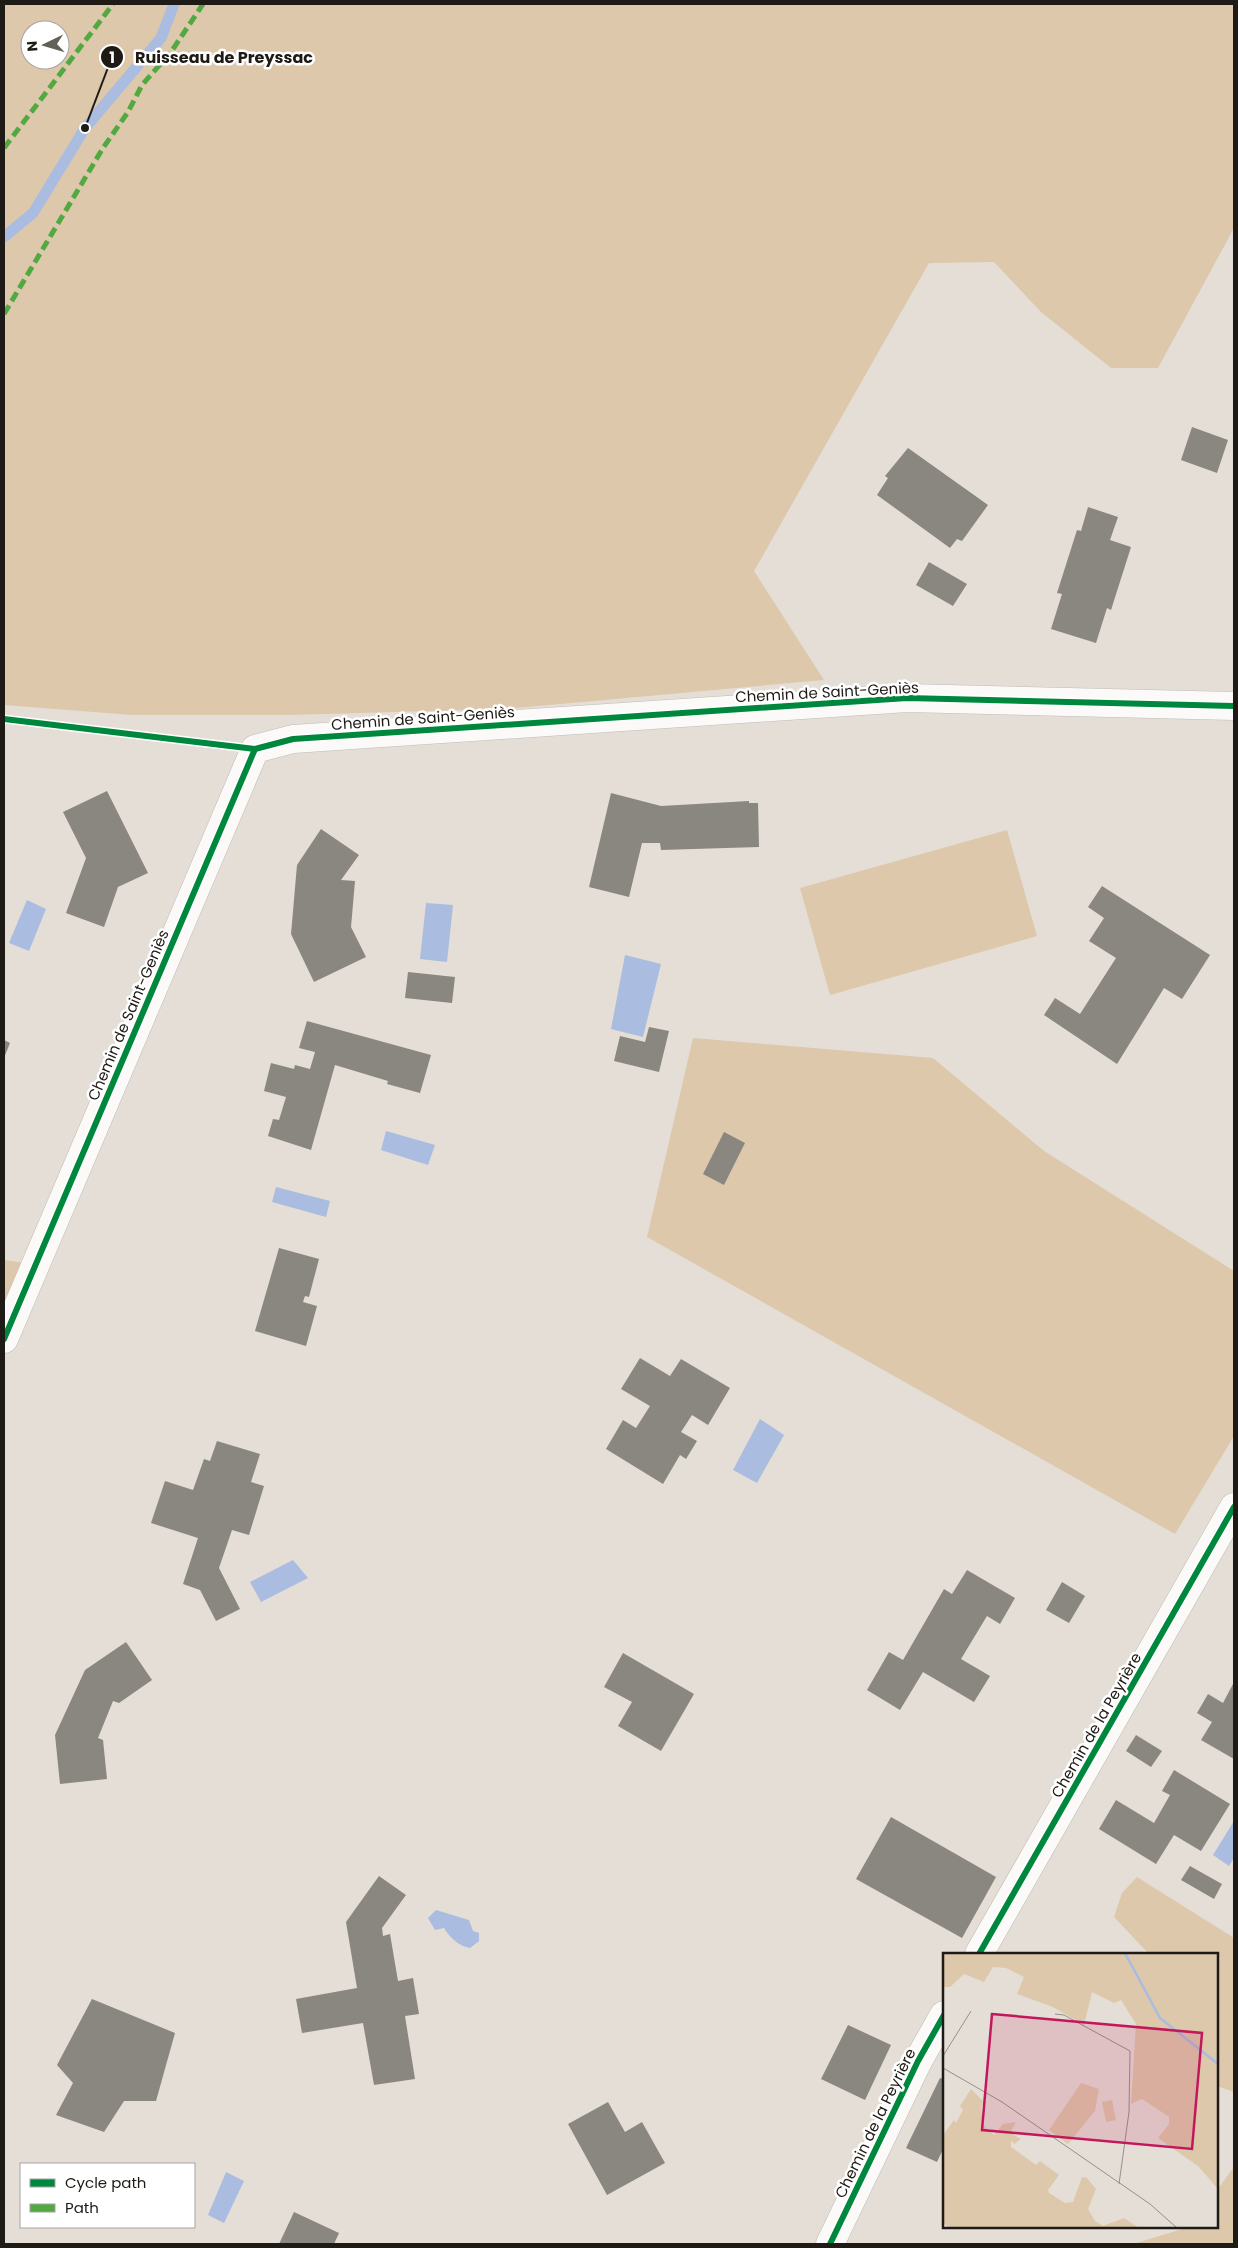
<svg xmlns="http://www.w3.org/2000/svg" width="1238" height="2248" font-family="Poppins,sans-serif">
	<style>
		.green { fill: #ddc8ab; fill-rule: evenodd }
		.water { fill: #aabce0 }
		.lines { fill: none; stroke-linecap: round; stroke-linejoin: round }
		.stream { stroke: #aabce0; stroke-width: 11 }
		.building { fill: #8a8680 }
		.minor-casing { stroke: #bfbbb4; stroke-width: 29 }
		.minor { stroke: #fbfaf9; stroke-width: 28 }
		.quiet { stroke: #52a942; stroke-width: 5; stroke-dasharray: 10 5; stroke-linecap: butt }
		.cycleway-casing { stroke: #fff; stroke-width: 9 }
		.cycleway { stroke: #00873e; stroke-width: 6 }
		.labels { text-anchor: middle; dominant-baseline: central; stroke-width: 5; stroke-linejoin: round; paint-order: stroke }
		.street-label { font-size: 15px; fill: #1e1a15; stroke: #fff }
		.inset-river { fill: none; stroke: #aabce0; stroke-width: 2.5 }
		.inset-road { fill: none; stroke: #959089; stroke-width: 1 }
		.view { fill: #c2185b; fill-opacity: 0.15; stroke: #c2185b; stroke-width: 2.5 }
		.inset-edge { fill: none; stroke: #1e1a15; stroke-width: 2.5 }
		.leader { fill: none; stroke: #1e1a15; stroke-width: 2 }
		.callout-dot { fill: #1e1a15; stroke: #fff; stroke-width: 2 }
		.mark-label { font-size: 15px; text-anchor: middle; font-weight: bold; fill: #fff }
		.callout-label { font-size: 16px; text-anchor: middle; font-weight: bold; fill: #1e1a15; stroke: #fff; stroke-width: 5; stroke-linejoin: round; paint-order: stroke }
	</style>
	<rect width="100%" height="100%" fill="#e4ded6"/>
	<!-- green -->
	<g class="green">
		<path d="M4,4H1234V228L1158,368H1111L1041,312L994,262L929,263L754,571L824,680L504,709L288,715H132L4,705ZM30,30H60V60H30Z"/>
		<polygon points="1007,830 1037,936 830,995 800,888"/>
		<polygon points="693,1038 933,1058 1044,1151 1234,1271 1234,1436 1175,1534 647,1237"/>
		<polygon points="4,1260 26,1263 4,1310"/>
		<polygon points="1137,1877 1234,1938 1234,2092 1217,2086 1217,1954 1149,1954 1114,1917 1122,1893"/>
		<polygon points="1234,2167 1234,2244 1133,2244 1189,2227 1217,2227 1217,2190"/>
	</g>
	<!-- water -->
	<g class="water">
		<polygon points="27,900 46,909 29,951 9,943"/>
		<polygon points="426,903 453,905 447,962 420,959"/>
		<polygon points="625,955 661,964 643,1037 611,1029"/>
		<polygon points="386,1131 435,1145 428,1165 381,1150"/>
		<polygon points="276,1187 330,1201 326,1217 272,1202"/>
		<polygon points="760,1419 784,1435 757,1483 733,1470"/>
		<polygon points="293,1560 308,1578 261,1602 250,1582"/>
		<polygon points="1234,1821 1234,1858 1229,1866 1213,1855"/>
		<path d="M436,1910L469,1920L473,1931L479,1933V1941L470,1948C459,1946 450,1938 444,1928L435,1930L428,1918Z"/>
		<polygon points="226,2172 244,2181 224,2223 208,2215"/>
	</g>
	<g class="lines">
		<!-- stream -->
		<polyline class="stream" points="4,237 33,213 85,128 161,38 174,4"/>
	</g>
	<!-- building -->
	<g class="building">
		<polygon points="1192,427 1228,440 1217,473 1181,460"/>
		<polygon points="908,448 988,505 962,541 957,539 950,548 877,495 888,478 885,476"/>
		<polygon points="1088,507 1118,517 1110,540 1131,547 1111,610 1107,608 1096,643 1051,629 1062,594 1057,593 1077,530 1081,531"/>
		<polygon points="929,562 967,584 953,606 916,585"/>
		<polygon points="107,791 148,873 118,887 104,927 66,913 86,858 63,812"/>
		<polygon points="611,793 661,806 749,801 749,803 758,803 759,847 661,850 660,843 642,843 629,897 589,887"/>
		<polygon points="321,829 359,855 341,880 355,881 351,927 366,957 314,982 291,934 297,865"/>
		<polygon points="1102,886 1210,955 1182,999 1164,988 1117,1064 1044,1015 1055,998 1080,1014 1116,958 1089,941 1104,918 1088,907"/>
		<polygon points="408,972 455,977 452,1003 405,998"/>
		<polygon points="307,1021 431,1055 420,1093 387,1084 388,1081 335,1065 311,1150 268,1136 273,1119 279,1120 286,1097 264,1091 271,1063 294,1069 295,1065 310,1069 315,1052 299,1048"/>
		<polygon points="649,1027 669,1031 659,1072 614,1061 620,1036 645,1042"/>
		<polygon points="4,1040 10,1043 4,1058"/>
		<polygon points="724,1132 745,1143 724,1185 703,1174"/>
		<polygon points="279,1248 319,1259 309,1297 305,1296 303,1302 317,1306 306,1346 255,1331"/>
		<polygon points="640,1358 670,1376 681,1359 730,1388 708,1425 692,1415 681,1432 697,1441 686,1459 680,1455 663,1484 606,1449 623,1420 636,1428 650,1406 621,1389"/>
		<polygon points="217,1441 260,1454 251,1482 264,1486 249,1535 232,1530 219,1568 240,1609 216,1621 200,1590 183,1584 198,1538 151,1523 165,1481 193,1490 204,1459 210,1461"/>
		<polygon points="967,1570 1015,1598 1000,1624 987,1616 961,1659 990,1676 974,1702 923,1672 900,1710 867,1690 889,1652 903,1660 944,1589 952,1594"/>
		<polygon points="1062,1582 1085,1596 1069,1623 1046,1610"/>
		<polygon points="126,1642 152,1680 119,1703 113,1701 98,1738 103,1740 107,1779 60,1784 55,1735 85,1670"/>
		<polygon points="623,1653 694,1694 661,1751 618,1726 632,1702 604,1687"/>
		<polygon points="1234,1682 1234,1759 1201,1740 1212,1722 1197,1713 1208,1694 1223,1703"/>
		<polygon points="1136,1735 1162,1751 1151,1767 1126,1751"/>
		<polygon points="1174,1770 1230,1804 1201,1851 1174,1835 1156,1864 1099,1829 1116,1800 1154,1823 1170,1795 1162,1791"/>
		<polygon points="891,1817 996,1877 962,1938 856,1879"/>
		<polygon points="1190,1866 1222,1884 1214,1899 1181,1880"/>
		<polygon points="379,1876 406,1895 382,1928 383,1936 390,1934 398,1981 413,1978 419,2014 405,2016 415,2079 374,2085 363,2023 302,2033 296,1999 357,1988 346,1922"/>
		<polygon points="92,1999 175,2033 156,2101 124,2101 104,2132 56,2115 73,2083 57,2065"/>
		<polygon points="848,2025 891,2045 865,2100 821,2079"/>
		<polygon points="940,2078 944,2079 944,2147 937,2162 906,2148"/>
		<polygon points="608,2102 625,2132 642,2122 665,2163 607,2195 568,2124"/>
		<polygon points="294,2212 339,2233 334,2244 279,2244"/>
	</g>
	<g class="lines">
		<defs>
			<g id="minor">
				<polyline points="4,1339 255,749 293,739 907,698 1234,706"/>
				<polyline points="979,1954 1234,1507"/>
				<polyline points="830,2244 918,2061 944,2015"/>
			</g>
		</defs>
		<!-- minor casing -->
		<use href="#minor" class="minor-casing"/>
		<!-- minor -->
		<use href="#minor" class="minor"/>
		<!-- quiet -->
		<g class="quiet">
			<polyline points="4,148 113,4"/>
			<polyline points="4,314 103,148 128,112 142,85 171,52 203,4"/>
		</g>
		<defs>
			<g id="cycleway">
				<polyline points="4,719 255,749"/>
				<polyline points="4,1339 255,749 293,739 907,698 1234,706"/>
				<polyline points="979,1954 1234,1507"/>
				<polyline points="830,2244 918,2061 944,2015"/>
			</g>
		</defs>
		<!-- cycleway casing -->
		<use href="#cycleway" class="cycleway-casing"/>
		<!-- cycleway -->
		<use href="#cycleway" class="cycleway"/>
	</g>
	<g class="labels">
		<!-- street labels -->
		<g class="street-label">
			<text transform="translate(827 692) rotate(-3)">Chemin de Saint-Geniès</text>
			<text transform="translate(423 718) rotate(-4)">Chemin de Saint-Geniès</text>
			<text transform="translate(128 1015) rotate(-67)">Chemin de Saint-Geniès</text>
			<text transform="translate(1096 1725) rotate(-60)">Chemin de la Peyrière</text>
			<text transform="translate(875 2123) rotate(-64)">Chemin de la Peyrière</text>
		</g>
	</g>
	<!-- overview -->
	<g transform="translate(943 1953)">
		<rect width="275" height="275" fill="#e4ded6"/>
		<path d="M0,0H275V236L255,213L215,185L226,171V164L199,146L188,151L193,71L178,47L171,50L149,39L141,72L110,54L74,41L81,24L63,15L50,14L41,29L21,21L7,34H0ZM138,130L156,136L152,158L125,191L106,177ZM28,136L40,148L38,156L41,173L51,182L60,171L73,169L67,180L78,186L71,191L68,187V194L93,212L97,208L116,222L105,237L106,240L122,250L130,249L139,224L144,225L153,236L145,256L152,268L160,273L181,265L196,275H7L0,270V182L11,167L13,170L20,157L17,153ZM169,147L173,167L163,169L159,149Z" fill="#ddc8ab"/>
		<path class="inset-river" d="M182,0L217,65L275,111"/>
		<path class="inset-road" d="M112,61L121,62L187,98L186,159L176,231M0,103L28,58M0,115L59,149L207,251L234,275"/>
		<path class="view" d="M49,61L259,80L249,196L39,177Z"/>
		<rect width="275" height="275" class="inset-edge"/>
	</g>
	<!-- callouts -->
	<path class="leader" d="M85 128L112 57"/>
	<g class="callout-dot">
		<circle cx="85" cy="128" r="5"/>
		<circle cx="112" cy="57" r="12"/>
	</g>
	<g class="mark-label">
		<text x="112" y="63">1</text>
	</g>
	<g class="callout-label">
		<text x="224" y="63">Ruisseau de Preyssac</text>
	</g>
	<!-- border -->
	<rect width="1238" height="2248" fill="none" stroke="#1e1a15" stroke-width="10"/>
	<!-- legend -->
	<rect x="20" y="2163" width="175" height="65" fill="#ffffff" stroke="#a5a3a1"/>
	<rect x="30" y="2179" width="25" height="8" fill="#00873e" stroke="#a5a3a1"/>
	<text x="65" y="2188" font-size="15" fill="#1e1a15">Cycle path</text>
	<rect x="30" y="2204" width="25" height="8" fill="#52a942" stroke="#a5a3a1"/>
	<text x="65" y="2213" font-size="15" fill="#1e1a15">Path</text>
	<!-- north arrow -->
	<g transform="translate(45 45) rotate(265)"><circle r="24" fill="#ffffff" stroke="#a5a3a1"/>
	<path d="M0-4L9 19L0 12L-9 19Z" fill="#635f59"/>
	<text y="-8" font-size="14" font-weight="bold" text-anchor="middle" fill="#1e1a15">N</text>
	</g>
</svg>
